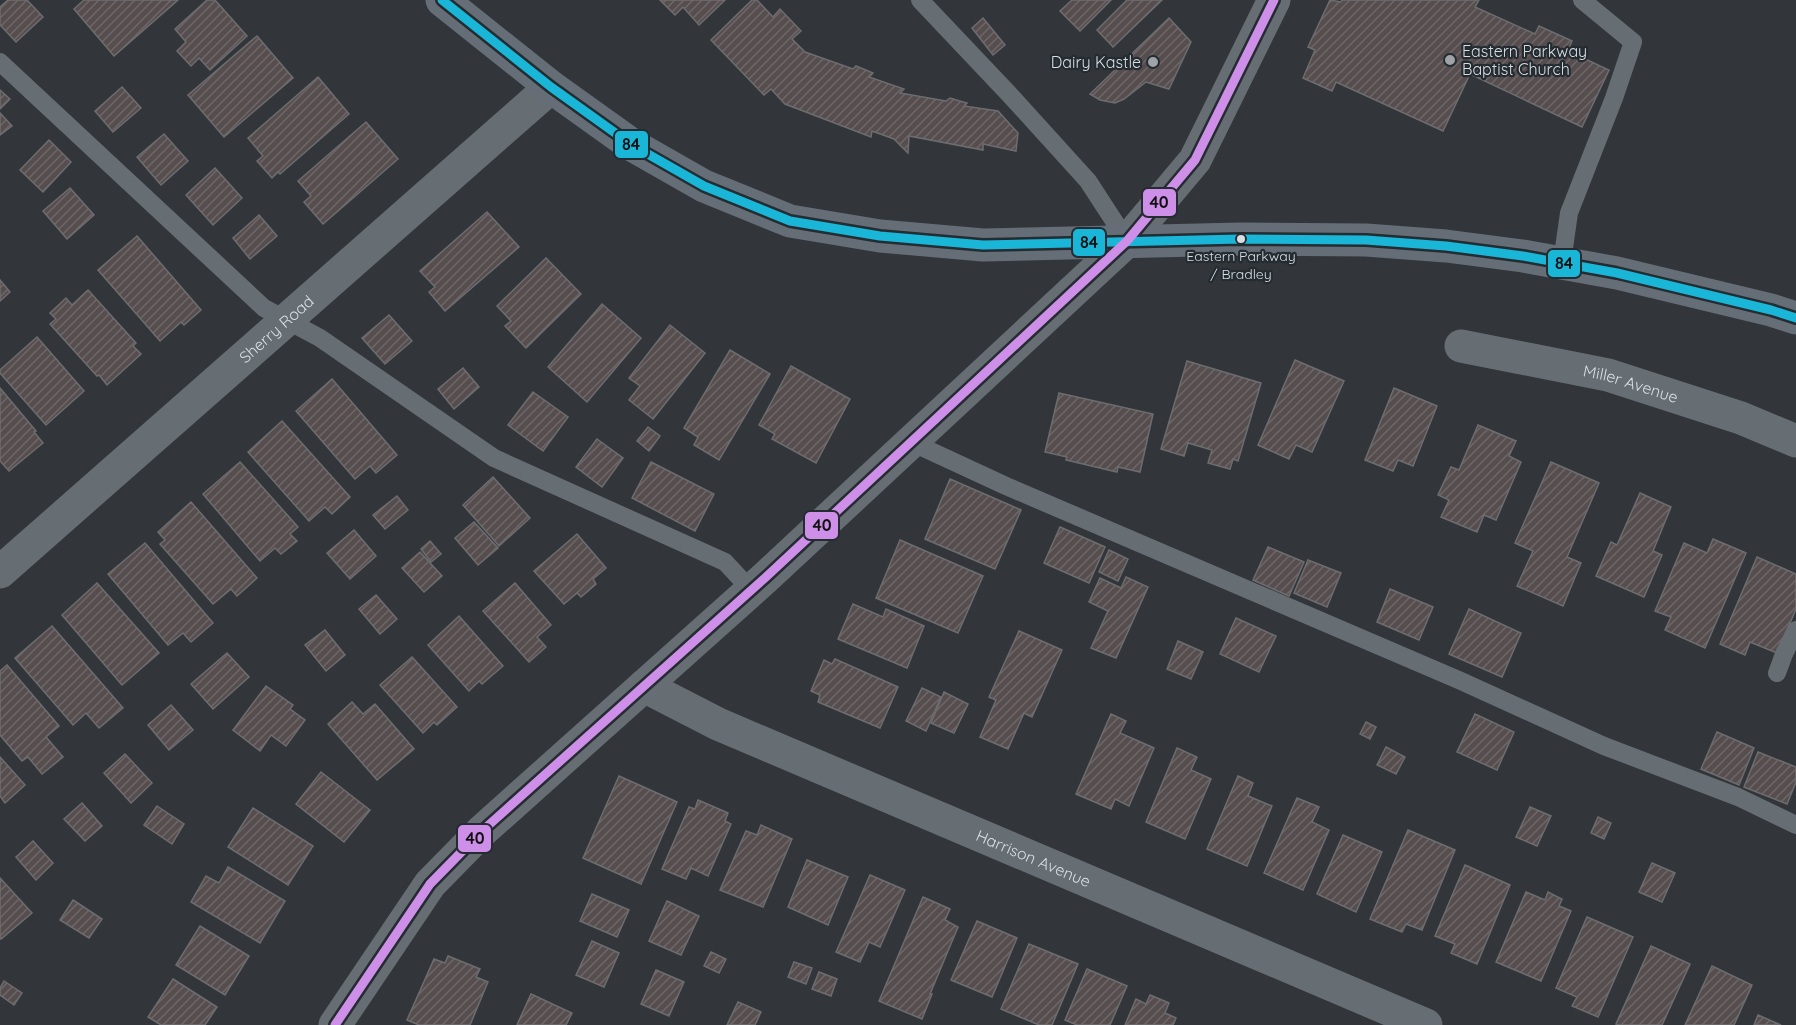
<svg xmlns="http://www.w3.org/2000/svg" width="1796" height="1025" font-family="Quicksand,sans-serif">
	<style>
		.building { fill: url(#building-hatch); stroke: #6d6d6f; stroke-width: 1.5 }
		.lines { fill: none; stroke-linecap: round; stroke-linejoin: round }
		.service { stroke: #666d73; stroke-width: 18 }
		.minor { stroke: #666d73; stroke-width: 33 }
		.primary { stroke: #656d76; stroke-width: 33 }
		.bus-1-casing { stroke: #242c32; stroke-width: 14 }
		.bus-2-casing { stroke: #242c32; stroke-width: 14 }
		.bus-1 { stroke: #1ab6d8; stroke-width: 9 }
		.bus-2 { stroke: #ce8fe9; stroke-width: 9 }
		.poi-dot { fill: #9ea3a7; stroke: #242c32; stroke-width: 2 }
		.bus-dot { fill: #d8dee2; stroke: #242c32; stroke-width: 2 }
		.labels { text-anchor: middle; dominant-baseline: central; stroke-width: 4.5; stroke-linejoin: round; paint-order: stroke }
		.bus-label { font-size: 14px; fill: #d8dee2; stroke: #242c32 }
		.poi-label { font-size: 16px; fill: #d8dee2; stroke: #242c32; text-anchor: start }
		.street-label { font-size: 16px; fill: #d8dee2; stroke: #242c32 }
		.line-badge { stroke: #242c32; stroke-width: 2 }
		.pale-badge-label { font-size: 16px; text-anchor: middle; font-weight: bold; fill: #111 }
	</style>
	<defs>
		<pattern id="building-hatch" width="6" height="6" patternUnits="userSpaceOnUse" patternTransform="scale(1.5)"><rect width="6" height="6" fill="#564d4f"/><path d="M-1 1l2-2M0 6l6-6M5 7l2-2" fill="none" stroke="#6e6668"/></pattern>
	</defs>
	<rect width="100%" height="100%" fill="#32363a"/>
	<!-- building -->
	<g class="building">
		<polygon points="8,0 27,0 43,17 16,42 0,25 0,7"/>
		<polygon points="84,0 178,0 114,56 74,9"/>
		<polygon points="207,0 215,0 247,36 210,70 199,58 191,66 177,51 186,42 175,29"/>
		<polygon points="660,0 725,0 699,25 683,7 675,15"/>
		<polygon points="752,0 757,0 773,17 780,9 801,31 792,39 805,52 853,69 856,66 873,73 869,77 904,89 900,93 946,101 950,98 967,103 964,106 998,111 1018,133 1016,151 983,144 983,150 909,136 908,153 894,139 872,131 871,137 785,104 771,89 764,95 711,40"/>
		<polygon points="1072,0 1111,0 1080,31 1060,11"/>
		<polygon points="1127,0 1162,0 1113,47 1097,30"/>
		<polygon points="1330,0 1341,2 1342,0 1479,0 1475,7 1535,34 1539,26 1572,41 1568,51 1609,70 1582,127 1470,74 1443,131 1336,82 1332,91 1303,78 1315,50 1308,47"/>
		<polygon points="983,18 1005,45 993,55 972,28"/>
		<polygon points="1169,18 1191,42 1169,89 1146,82 1124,99 1115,103 1100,100 1090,94"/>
		<polygon points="257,36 293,78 224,137 188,95"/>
		<polygon points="318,77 349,114 280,174 278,172 272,178 257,161 263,156 248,138"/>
		<polygon points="122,87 141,108 113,132 95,111"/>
		<polygon points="0,90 10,99 0,109"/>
		<polygon points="0,113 12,126 0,135"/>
		<polygon points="366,122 398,159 323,224 304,202 311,196 298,181"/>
		<polygon points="164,134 188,161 161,185 137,157"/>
		<polygon points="49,140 71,162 43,192 20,170"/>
		<polygon points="215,168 242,198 213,225 186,195"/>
		<polygon points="70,188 94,215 67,239 43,211"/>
		<polygon points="487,212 519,247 445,311 429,292 435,287 420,271"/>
		<polygon points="259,215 277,236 250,259 233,238"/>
		<polygon points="137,236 201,310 184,325 181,322 160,341 98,270"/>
		<polygon points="546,258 581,294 526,348 505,326 511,321 497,306"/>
		<polygon points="0,280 10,292 0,301"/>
		<polygon points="88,290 136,343 133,346 141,354 107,385 99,375 97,376 50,324 56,319 50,313 66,298 72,305"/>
		<polygon points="602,304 641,338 587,402 548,367"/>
		<polygon points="389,315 412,341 385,364 362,338"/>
		<polygon points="670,325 705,353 653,419 629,400 640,386 629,378"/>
		<polygon points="37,337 84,391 46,425 0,373 0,370"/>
		<polygon points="730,350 770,374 719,460 694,445 698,437 684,428"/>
		<polygon points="1295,360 1344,381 1312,452 1296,445 1289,459 1258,445"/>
		<polygon points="1187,361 1261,383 1238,461 1233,459 1230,469 1208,463 1212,450 1188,443 1184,456 1161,449"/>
		<polygon points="791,366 850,399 816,463 772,439 775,434 759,425"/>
		<polygon points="463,368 479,387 454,409 438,389"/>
		<polygon points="332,379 397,455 376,473 370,466 355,479 296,411"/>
		<polygon points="0,388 36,431 34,432 43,443 9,471 0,461"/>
		<polygon points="1394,388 1437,406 1413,466 1398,460 1393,471 1365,460"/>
		<polygon points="533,392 568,417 543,451 508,425"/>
		<polygon points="1059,393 1153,414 1140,472 1118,467 1117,472 1066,460 1067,457 1045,452"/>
		<polygon points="282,421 350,497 332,514 325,507 309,521 248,452"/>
		<polygon points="1478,425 1516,441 1509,456 1521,462 1496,520 1484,515 1477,532 1441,517 1449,500 1438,495 1451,467 1459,470"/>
		<polygon points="648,427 660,436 649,451 637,441"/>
		<polygon points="597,439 623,458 602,487 576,467"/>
		<polygon points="240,462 298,527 290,534 297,541 281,554 275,548 260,561 203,494"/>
		<polygon points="651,462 714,494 695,531 632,498"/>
		<polygon points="1551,462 1599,483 1567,557 1581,563 1563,606 1517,586 1533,551 1515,543"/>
		<polygon points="493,477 530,518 499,546 463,505"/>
		<polygon points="950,479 1021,510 995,569 925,539"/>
		<polygon points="1640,493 1671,507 1653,551 1662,555 1644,597 1596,576 1611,542 1617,545"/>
		<polygon points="397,496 408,510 385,529 373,515"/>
		<polygon points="191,502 257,578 237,596 231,589 213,604 160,544 165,540 158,532"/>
		<polygon points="474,522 498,548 478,565 455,538"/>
		<polygon points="1060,527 1105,547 1089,583 1044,563"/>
		<polygon points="354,530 376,556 350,579 327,553"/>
		<polygon points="577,534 606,568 593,579 596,584 581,597 577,593 564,604 534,571"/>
		<polygon points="1713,539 1746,553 1705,648 1665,630 1671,617 1655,611 1684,543 1707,553"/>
		<polygon points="900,540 983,576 958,633 876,598"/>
		<polygon points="430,541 441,554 431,562 421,549"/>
		<polygon points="145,543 213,623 191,642 183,633 168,645 108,574"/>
		<polygon points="1268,547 1304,562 1289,596 1253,580"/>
		<polygon points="1109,550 1128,559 1118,581 1099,572"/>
		<polygon points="420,552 442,576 424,592 402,568"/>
		<polygon points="1757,557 1796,574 1796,609 1777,653 1750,642 1745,655 1720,644"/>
		<polygon points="1308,560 1341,573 1327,607 1294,593"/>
		<polygon points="1126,577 1148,587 1116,658 1091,648 1108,611 1089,602 1100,578 1121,588"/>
		<polygon points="97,583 159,653 122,685 62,615"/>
		<polygon points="515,583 551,625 537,637 546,647 529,662 483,611"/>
		<polygon points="1390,589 1433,607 1419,640 1377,622"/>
		<polygon points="376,595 397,619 380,634 359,609"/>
		<polygon points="853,604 883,617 886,609 924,626 907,668 838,639"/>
		<polygon points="1469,609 1521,633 1502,677 1449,654"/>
		<polygon points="459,616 503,666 482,684 479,681 469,691 428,645"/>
		<polygon points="1236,618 1276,636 1259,672 1220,654"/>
		<polygon points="52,626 123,708 99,728 86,713 73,725 15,658"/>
		<polygon points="325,630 345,655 326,671 305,645"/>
		<polygon points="1019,631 1062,650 1032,717 1024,713 1008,749 980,737 996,700 989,697"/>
		<polygon points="1178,641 1203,652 1191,679 1167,669"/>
		<polygon points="227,653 249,677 213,709 191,684"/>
		<polygon points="412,657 457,707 437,725 434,722 423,733 380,685"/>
		<polygon points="835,659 898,687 880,728 818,702 820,695 811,691 824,660 832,664"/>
		<polygon points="7,665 59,726 46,737 63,757 42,774 28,757 22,761 0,735 0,671"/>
		<polygon points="266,686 293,705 290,709 305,720 286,746 271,735 260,751 233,730"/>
		<polygon points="922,688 941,697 926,731 906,721"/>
		<polygon points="944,692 968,704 954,733 931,723"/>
		<polygon points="352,702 363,714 375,704 414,749 377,780 328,724"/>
		<polygon points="171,705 193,730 169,750 148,725"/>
		<polygon points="1111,714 1126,721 1120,733 1154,748 1129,806 1115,799 1111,809 1076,794"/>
		<polygon points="1475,714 1514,732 1497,770 1457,752"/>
		<polygon points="1366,722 1376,727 1370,739 1360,734"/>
		<polygon points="1717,732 1754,748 1739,785 1701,769"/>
		<polygon points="1386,747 1405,757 1396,774 1377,765"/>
		<polygon points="1177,748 1197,757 1191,770 1211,779 1185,839 1146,822"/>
		<polygon points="1758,752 1796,767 1796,782 1787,804 1744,787"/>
		<polygon points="125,754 152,783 131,803 104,773"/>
		<polygon points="0,757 25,785 5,803 0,796"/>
		<polygon points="321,772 370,810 344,842 296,804"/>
		<polygon points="619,776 677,802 641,884 583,858"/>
		<polygon points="1238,776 1253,783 1248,796 1272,806 1247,866 1207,849"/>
		<polygon points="1297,798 1319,807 1312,822 1329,830 1303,890 1264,873"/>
		<polygon points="698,800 728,813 725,821 731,824 708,876 691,868 686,879 662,869 689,807 695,809"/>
		<polygon points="82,803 102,826 85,841 64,819"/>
		<polygon points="157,806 184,824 172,844 144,825"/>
		<polygon points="1530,807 1551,816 1537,846 1516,837"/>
		<polygon points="253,808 313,846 288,885 228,847"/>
		<polygon points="1598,817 1611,823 1604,839 1591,833"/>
		<polygon points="761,825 792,839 763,907 720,890 746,831 757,835"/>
		<polygon points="1408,830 1455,850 1422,930 1406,924 1402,932 1370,919"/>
		<polygon points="1343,835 1382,852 1356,912 1317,894"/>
		<polygon points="33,841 53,863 36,880 16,857"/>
		<polygon points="807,860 848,877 828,925 788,907"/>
		<polygon points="1652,863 1675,873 1662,902 1639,892"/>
		<polygon points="1465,865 1510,885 1477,964 1451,953 1455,944 1435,936"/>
		<polygon points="228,867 285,901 260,943 191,902 206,876 219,883"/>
		<polygon points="870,875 905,890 880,947 869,942 860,962 836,952"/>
		<polygon points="0,878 32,913 1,939 0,937"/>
		<polygon points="1526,892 1545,900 1548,892 1562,899 1559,906 1571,911 1541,981 1496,962"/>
		<polygon points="592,894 629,910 617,937 580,921"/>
		<polygon points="923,897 950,909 945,920 958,927 930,994 932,994 922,1019 879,1001"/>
		<polygon points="73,900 102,919 89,938 60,920"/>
		<polygon points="667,901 699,916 681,955 649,941"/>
		<polygon points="1587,917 1633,937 1598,1017 1572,1006 1577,997 1556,988"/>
		<polygon points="977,921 1017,938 992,997 951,980"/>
		<polygon points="200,926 249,956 225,995 176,965"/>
		<polygon points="592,941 619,953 604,987 576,975"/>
		<polygon points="1029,944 1078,964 1052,1025 1039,1025 1001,1009"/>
		<polygon points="1651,946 1690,964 1662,1025 1619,1025 1616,1024"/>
		<polygon points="711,952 726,959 719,973 704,966"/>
		<polygon points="448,956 480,969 476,977 488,982 470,1025 419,1025 407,1020 434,959 445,963"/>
		<polygon points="794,962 812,968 806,984 788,977"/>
		<polygon points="1712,966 1752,985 1734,1025 1685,1025"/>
		<polygon points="1087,969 1127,986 1110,1025 1077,1025 1065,1020"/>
		<polygon points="656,970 684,982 669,1016 641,1004"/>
		<polygon points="819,972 837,979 831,996 812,989"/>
		<polygon points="173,979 217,1007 205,1025 161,1025 148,1017"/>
		<polygon points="4,981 22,993 14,1005 0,995 0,988"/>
		<polygon points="531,994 572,1013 566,1025 517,1025"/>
		<polygon points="1150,995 1169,1003 1165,1013 1176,1018 1173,1025 1125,1025 1136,999 1146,1004"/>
		<polygon points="738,1002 761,1012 755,1025 727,1025"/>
		<polygon points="1758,1015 1781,1025 1754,1025"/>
	</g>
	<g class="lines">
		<!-- service -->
		<g class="service">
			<polyline points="920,0 1009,94 1088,181 1127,241"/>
			<polyline points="0,62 264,308 320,338 494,458 725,562 751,590"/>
			<polyline points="1562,262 1569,213 1614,98 1633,42 1582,0"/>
			<polyline points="911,442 1006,486 1461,681 1604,746 1738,797 1796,825"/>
			<polyline points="1777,673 1784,654 1796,630"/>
		</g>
		<!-- minor -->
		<g class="minor">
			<path id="s1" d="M1461,346L1608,375L1741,418L1796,441"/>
			<path id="s2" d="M0,572L551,87"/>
			<path id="s3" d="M644,686L718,724L1426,1025"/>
			<polyline points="335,1025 430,884 482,831 766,577 1127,241 1195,160 1274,0"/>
		</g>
		<!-- primary -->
		<polyline class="primary" points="442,0 551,87 632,145 704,186 790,221 880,236 983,245 1241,239 1366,240 1446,246 1523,256 1617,273 1771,310 1796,318"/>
		<defs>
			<polyline id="bus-1" points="442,0 551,87 632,145 704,186 790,221 880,236 983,245 1241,239 1366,240 1446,246 1523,256 1617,273 1771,310 1796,318"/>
			<polyline id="bus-2" points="335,1025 430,884 482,831 766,577 1127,241 1195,160 1274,0"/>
		</defs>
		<!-- bus-1 casing -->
		<use href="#bus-1" class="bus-1-casing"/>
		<!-- bus-2 casing -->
		<use href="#bus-2" class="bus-2-casing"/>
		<!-- bus-1 -->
		<use href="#bus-1" class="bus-1"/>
		<!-- bus-2 -->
		<use href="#bus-2" class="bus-2"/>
	</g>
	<!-- markers -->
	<g class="poi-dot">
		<circle cx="1450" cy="60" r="6"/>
		<circle cx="1153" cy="62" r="6"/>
	</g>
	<circle class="bus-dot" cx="1241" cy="239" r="5"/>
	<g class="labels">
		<!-- bus labels -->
		<g class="bus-label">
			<text x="1241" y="256">Eastern Parkway<tspan x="1241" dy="18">/ Bradley</tspan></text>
		</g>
		<!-- poi labels -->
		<g class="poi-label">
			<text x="1462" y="51">Eastern Parkway<tspan x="1462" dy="18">Baptist Church</tspan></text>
			<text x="1141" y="62" text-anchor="end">Dairy Kastle</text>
		</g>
		<!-- street labels -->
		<g class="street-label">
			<text stroke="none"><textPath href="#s2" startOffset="368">Sherry Road</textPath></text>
			<text stroke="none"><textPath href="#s1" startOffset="174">Miller Avenue</textPath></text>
			<text stroke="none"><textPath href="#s3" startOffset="426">Harrison Avenue</textPath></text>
		</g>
	</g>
	<g class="line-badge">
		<rect x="614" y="130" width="35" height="29" rx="6" fill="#1ab6d8"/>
		<rect x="1142" y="188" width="35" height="29" rx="6" fill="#ce8fe9"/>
		<rect x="1072" y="228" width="34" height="29" rx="6" fill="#1ab6d8"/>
		<rect x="1547" y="249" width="34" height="29" rx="6" fill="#1ab6d8"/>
		<rect x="804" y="511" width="35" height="29" rx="6" fill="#ce8fe9"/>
		<rect x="457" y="824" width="35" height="29" rx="6" fill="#ce8fe9"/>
	</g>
	<g class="pale-badge-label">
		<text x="631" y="150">84</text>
		<text x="1159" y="208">40</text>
		<text x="1089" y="248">84</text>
		<text x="1564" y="269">84</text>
		<text x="822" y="531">40</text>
		<text x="475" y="844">40</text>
	</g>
</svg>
